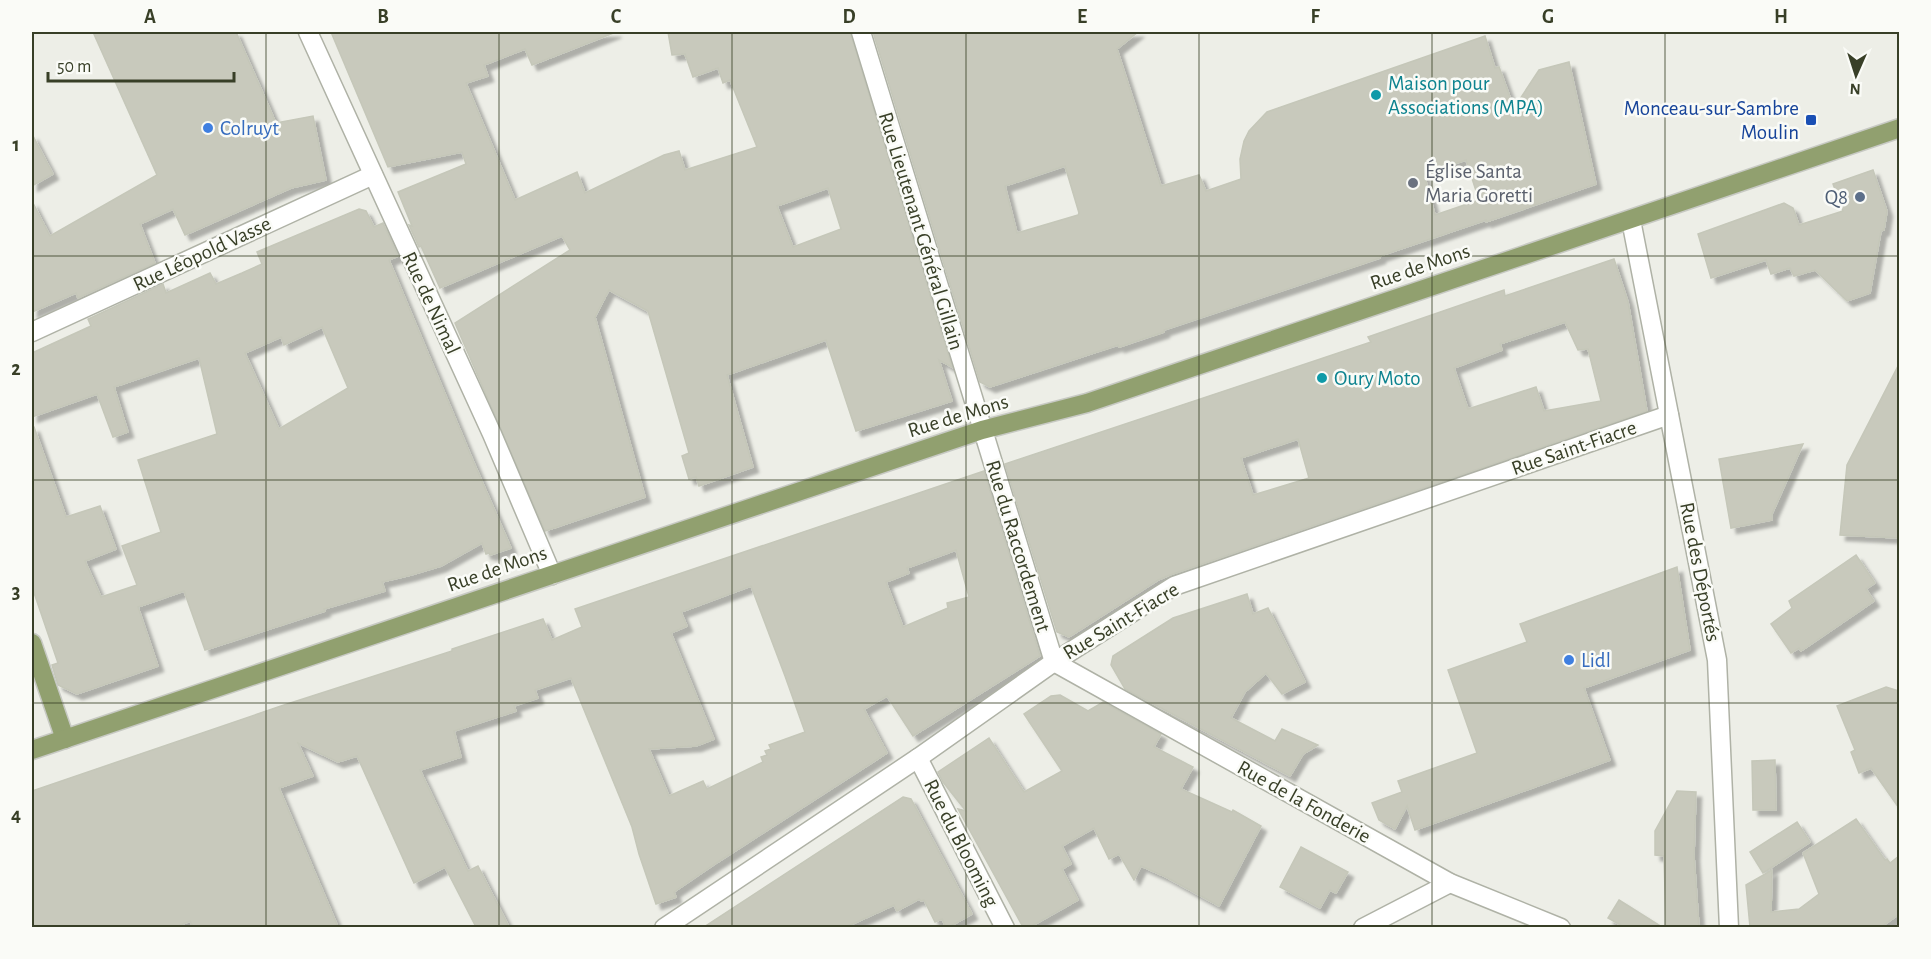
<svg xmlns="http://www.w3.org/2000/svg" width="1931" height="959" font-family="'Alegreya Sans',sans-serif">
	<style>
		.building { fill: #c8c9bc; stroke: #c5c7b9; stroke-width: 1.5; fill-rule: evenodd; filter: url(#shadow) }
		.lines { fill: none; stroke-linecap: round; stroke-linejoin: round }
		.minor-casing { stroke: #afb2a6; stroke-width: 21 }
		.major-casing { stroke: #c7c9c3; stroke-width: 21 }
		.minor { stroke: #fff; stroke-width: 18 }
		.major { stroke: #91a06f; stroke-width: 18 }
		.grid { fill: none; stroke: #383f27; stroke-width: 1.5; stroke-opacity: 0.55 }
		.culture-dot { fill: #0f9aa8; stroke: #fafbf7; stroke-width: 2 }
		.transit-dot { fill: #1a4fb4; stroke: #fafbf7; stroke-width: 2 }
		.shop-dot { fill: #3f7fe0; stroke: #fafbf7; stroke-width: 2 }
		.worship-dot { fill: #6b7280; stroke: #fafbf7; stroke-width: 2 }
		.service-dot { fill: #5c6f8a; stroke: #fafbf7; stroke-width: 2 }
		.labels { text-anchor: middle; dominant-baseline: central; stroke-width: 5; stroke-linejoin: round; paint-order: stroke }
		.culture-label { font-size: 21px; fill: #0d838f; stroke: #fafbf7; text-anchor: start }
		.transit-label { font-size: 21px; fill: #164399; stroke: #fafbf7; text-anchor: end }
		.shop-label { font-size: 21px; fill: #366cbe; stroke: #fafbf7; text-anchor: start }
		.worship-label { font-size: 21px; fill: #5b616d; stroke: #fafbf7; text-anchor: start }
		.service-label { font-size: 21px; fill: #4e5e75; stroke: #fafbf7; text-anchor: end }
		.street-label { font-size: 21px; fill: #383f27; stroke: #fafbf7 }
		.neatline { fill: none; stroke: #383f27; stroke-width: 2 }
		.grid-label { font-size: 20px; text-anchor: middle; font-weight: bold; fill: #383f27 }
	</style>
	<defs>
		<filter id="shadow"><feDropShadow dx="5.5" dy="5.5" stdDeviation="1.5" flood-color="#0004"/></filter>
	</defs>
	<rect width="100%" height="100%" fill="#edeee7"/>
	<!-- building -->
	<g class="building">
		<polygon points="93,32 236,32 276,123 313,116 326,180 291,188 185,235 173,209 140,224 155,263 78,298 76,293 32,312 32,201 50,236 157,175"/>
		<path d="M331,32H616L532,65L525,49L484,65L488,76L466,83L515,200L577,172L585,193L664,155L679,151L685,170L757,147L730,80L723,83L718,68L693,77L685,54L672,55L668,32H850L952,367L939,360L952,401L856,431L826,340L727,375L753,467L699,486L696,477L689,479L682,456L689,453L648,311L609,290L595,317L645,497L545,531L455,323L570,250L562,236L440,288L421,246L419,247L409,225L412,226L398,192L466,164L462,152L388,167ZM828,188L841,229L793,247L777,206Z"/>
		<path d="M873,32H1138L1117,49L1161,186L1199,175L1206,191L1241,179L1240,159L1244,141L1249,131L1267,112L1485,36L1495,68L1499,67L1514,108L1539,70L1569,62L1596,184L1486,222V220L1380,256V258L1164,330V332L1119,347L1118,345L990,387L980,382ZM1466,160L1479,200L1435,215L1424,174ZM1065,166L1079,213L1078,215L1017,233L1005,186Z"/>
		<polygon points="32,134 53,174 32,186"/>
		<polygon points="1873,170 1887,211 1884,230 1881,231 1870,293 1847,301 1815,270 1794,276 1790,268 1771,274 1766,260 1711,278 1698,234 1784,203 1793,208 1799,225 1843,211 1833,184"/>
		<path d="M359,209L366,211L374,227L383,223L398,256L389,260L471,456L511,548L490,555L489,553L486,554L482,543L441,566L411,575L382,582L385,591L324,609L325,611L205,650L184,591L138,607L158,666L77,694L58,685L52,665L58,663L32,587V427H34L66,517L100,506L116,549L85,561L101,597L137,585L122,546L161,532L138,460L217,434L199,358L114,387L128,432L113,437L97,394L32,417V353L91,326L88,319L163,284L166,293L210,273L216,284L242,273L262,264L257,252ZM322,327L348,388L279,429L245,353L281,337L284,345Z"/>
		<path d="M1614,259L1628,302L1647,411L1170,575L1158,580L1069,637L1057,632L1005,464L1371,342L1368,337L1504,290L1505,296ZM1565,322L1578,350L1588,349L1601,401L1544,411L1536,387L1468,409L1454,368L1502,350L1500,344ZM1298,439L1309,478L1253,495L1241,458Z"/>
		<polygon points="1899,364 1899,538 1840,535 1847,465"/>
		<polygon points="1803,444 1772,514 1772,520 1731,528 1719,459"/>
		<path d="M984,471L1040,656L913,736L887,696L864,709L887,753L718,862L674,892L676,897L656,904L639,854L632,827L571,678L535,690L538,698L514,706L516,711L454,731L461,757L420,770L468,871L478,866L509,927H476L445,867L414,883L357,756L338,762L298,743L313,776L279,788L338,927H193L190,921L176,927H32V791L281,706L452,651V649L543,619L552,640L582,627L575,609ZM956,550L969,597L947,603L948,608L903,627L886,582L909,573L907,568ZM751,586L785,676L805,732L769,745L771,749L765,751L767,755L761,757L763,762L707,789L703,781L669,796L649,749L696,746L714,739L671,633L687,626L681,612Z"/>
		<polygon points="1856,555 1875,583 1866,589 1874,601 1801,651 1799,648 1791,653 1771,624 1792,608 1789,601"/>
		<polygon points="1677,567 1690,650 1584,688 1610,760 1415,830 1407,806 1395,829 1379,820 1372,803 1402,792 1398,781 1477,753 1448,670 1527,642 1520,624"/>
		<polygon points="1247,594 1253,614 1268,608 1305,682 1282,694 1266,673 1245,692 1231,718 1275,741 1282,729 1318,745 1303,754 1290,776 1125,689 1111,665 1113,656 1173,618"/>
		<polygon points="1886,687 1899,691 1899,808 1871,768 1859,773 1851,752 1855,750 1837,706"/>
		<polygon points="1060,695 1088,711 1103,702 1161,734 1154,747 1193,767 1181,789 1232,812 1233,810 1261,826 1219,906 1166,877 1141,866 1134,880 1119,854 1109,859 1094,828 1062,846 1071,864 1062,869 1078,900 1030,927 1023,927 958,809 966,811 943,782 938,772 989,738 1024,792 1062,771 1024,714 1051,696"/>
		<polygon points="1775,760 1776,810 1753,810 1752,761"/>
		<polygon points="1677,791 1696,792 1694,856 1699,927 1666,927 1664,856 1655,855 1655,831"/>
		<polygon points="903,797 911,799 972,914 949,927 946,927 942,919 935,922 924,900 921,901 919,899 897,911 894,905 846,927 704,927"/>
		<polygon points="1856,819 1885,860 1887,859 1890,863 1899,856 1899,914 1881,927 1750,927 1746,885 1772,870 1771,912 1799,909 1819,894 1803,853"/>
		<polygon points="1797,822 1810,842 1763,873 1750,852"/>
		<polygon points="1301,847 1348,872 1336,893 1330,890 1320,908 1280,887"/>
		<polygon points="1619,900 1662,927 1624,927 1608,918"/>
	</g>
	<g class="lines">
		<defs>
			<g id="minor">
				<polyline points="308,32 492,434 552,575"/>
				<polyline points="861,32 1054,662 1450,883 1561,928"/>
				<polyline points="1631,220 1717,660 1729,928"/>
				<polyline points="32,332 373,175"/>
				<polyline points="918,758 1005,928"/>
				<polyline points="664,928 918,758 1054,662 1174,586 1669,415"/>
				<polyline points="1363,928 1450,883"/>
			</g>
			<g id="major">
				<polyline points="32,643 65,739"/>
				<polyline points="32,750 943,443 982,430 1087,403 1900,128"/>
			</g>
		</defs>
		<!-- minor casing -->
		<use href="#minor" class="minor-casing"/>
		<!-- major casing -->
		<use href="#major" class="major-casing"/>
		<!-- minor -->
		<use href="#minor" class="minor"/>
		<!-- major -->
		<use href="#major" class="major"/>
	</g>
	<!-- grid -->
	<path class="grid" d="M266,32V928M499,32V928M732,32V928M966,32V928M1199,32V928M1432,32V928M1665,32V928M32,256H1900M32,480H1900M32,703H1900"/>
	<!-- markers -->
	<g class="culture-dot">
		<circle cx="1376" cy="95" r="6"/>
		<circle cx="1322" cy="378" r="6"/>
	</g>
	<rect class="transit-dot" x="1805" y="114" width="12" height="12" rx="3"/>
	<g class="shop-dot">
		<circle cx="208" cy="128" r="6"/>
		<circle cx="1569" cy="660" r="6"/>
	</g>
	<circle class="worship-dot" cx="1413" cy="183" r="6"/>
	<circle class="service-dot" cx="1860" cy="197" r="6"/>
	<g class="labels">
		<!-- culture labels -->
		<g class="culture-label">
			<text x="1388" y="83">Maison pour<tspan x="1388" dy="24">Associations (MPA)</tspan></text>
			<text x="1334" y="378">Oury Moto</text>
		</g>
		<!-- transit labels -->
		<g class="transit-label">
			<text x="1799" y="108">Monceau-sur-Sambre<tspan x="1799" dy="24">Moulin</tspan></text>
		</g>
		<!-- shop labels -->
		<g class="shop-label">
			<text x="220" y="128">Colruyt</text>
			<text x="1581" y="660">Lidl</text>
		</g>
		<!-- worship labels -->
		<g class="worship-label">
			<text x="1425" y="171">Église Santa<tspan x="1425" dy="24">Maria Goretti</tspan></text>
		</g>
		<!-- service labels -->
		<g class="service-label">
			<text x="1848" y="197">Q8</text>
		</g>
		<!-- street labels -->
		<g class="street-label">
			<text transform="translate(921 231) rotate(73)">Rue Lieutenant Général Gillain</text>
			<text transform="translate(202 254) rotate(-25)">Rue Léopold Vasse</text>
			<text transform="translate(1420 267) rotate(-19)">Rue de Mons</text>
			<text transform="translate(431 303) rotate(65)">Rue de Nimal</text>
			<text transform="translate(958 416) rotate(-17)">Rue de Mons</text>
			<text transform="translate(1574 448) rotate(-19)">Rue Saint-Fiacre</text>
			<text transform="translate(1018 546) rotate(73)">Rue du Raccordement</text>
			<text transform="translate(497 569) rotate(-19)">Rue de Mons</text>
			<text transform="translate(1700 572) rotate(79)">Rue des Déportés</text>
			<text transform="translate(1121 621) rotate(-31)">Rue Saint-Fiacre</text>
			<text transform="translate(1304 802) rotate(29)">Rue de la Fonderie</text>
			<text transform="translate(961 843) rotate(63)">Rue du Blooming</text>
		</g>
	</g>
	<!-- border -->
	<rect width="1931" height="959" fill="none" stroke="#fafbf7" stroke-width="66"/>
	<!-- north arrow -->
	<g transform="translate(1856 75) rotate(183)" stroke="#fafbf7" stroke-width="4.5" paint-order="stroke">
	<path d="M0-4.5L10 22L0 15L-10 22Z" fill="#383f27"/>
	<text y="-9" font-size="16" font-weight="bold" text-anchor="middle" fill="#383f27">N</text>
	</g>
	<!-- scale -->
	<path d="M48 72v9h186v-9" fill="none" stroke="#383f27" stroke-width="3"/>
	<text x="57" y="72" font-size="18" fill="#383f27" stroke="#fafbf7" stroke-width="4.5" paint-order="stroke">50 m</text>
	<rect x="33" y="33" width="1865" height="893" class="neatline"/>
	<g class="grid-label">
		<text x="150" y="23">A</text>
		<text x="383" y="23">B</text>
		<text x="616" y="23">C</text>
		<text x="849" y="23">D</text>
		<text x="1082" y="23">E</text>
		<text x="1315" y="23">F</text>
		<text x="1548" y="23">G</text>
		<text x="1781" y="23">H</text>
		<text x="16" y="151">1</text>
		<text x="16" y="375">2</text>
		<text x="16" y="598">3</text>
		<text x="16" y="821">4</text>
	</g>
</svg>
